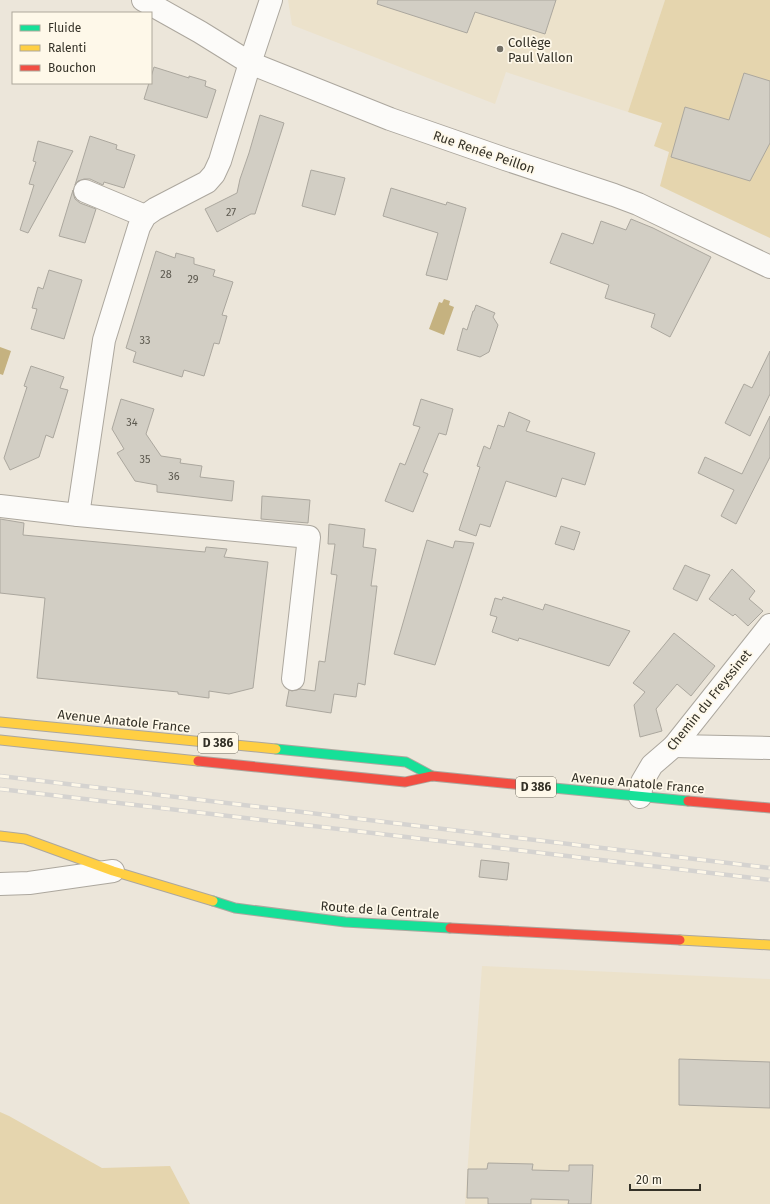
<svg xmlns="http://www.w3.org/2000/svg" width="770" height="1204" font-family="'Fira Sans',sans-serif">
	<style>
		.built { fill: #ece2cb }
		.green { fill: #e5d5ae }
		.water { fill: #c5b280 }
		.building { fill: #d2cec4; stroke: #aba79e }
		.lines { fill: none; stroke-linecap: round; stroke-linejoin: round }
		.street-casing { stroke: #aca79e; stroke-width: 24 }
		.fast-casing { stroke: #aca79e; stroke-width: 11 }
		.slow-casing { stroke: #aca79e; stroke-width: 11 }
		.jam-casing { stroke: #aca79e; stroke-width: 11 }
		.street { stroke: #fcfbf9; stroke-width: 22 }
		.fast { stroke: #16e098; stroke-width: 9 }
		.slow { stroke: #ffcf43; stroke-width: 9 }
		.jam { stroke: #f24e42; stroke-width: 9 }
		.rail-casing { stroke: #d5d3d0; stroke-width: 4.5 }
		.rail { stroke: #fef8e9; stroke-width: 3; stroke-dasharray: 9; stroke-linecap: butt }
		.poi-dot { fill: #747066; stroke: #fef8e9; stroke-width: 1.5 }
		.labels { text-anchor: middle; dominant-baseline: central; stroke-width: 3.5; stroke-linejoin: round; paint-order: stroke }
		.number-label { font-size: 11px; fill: #5c594f }
		.shield { fill: #fef8e9; stroke: #716d61; stroke-width: 1 }
		.shield-label { font-size: 12px; font-weight: bold; fill: #343127 }
		.poi-label { font-size: 13px; fill: #343127; stroke: #fef8e9; text-anchor: start }
		.street-label { font-size: 13px; fill: #343127; stroke: #fef8e9 }
	</style>
	<rect width="100%" height="100%" fill="#ece6da"/>
	<!-- built -->
	<g class="built">
		<polygon points="288,0 665,0 628,112 506,72 495,104 292,25"/>
		<polygon points="482,966 770,979 770,1204 465,1204"/>
	</g>
	<!-- green -->
	<g class="green">
		<polygon points="665,0 770,0 770,238 660,186 669,152 654,146 662,123 628,112"/>
		<polygon points="0,1112 9,1116 102,1168 170,1166 190,1204 0,1204"/>
	</g>
	<!-- water -->
	<g class="water">
		<polygon points="444,299 450,301 449,305 454,307 444,335 429,329 439,302 442,303"/>
		<polygon points="0,347 11,351 3,375 0,374"/>
	</g>
	<!-- building -->
	<g class="building">
		<polygon points="378,0 556,0 545,34 475,12 467,33 377,4"/>
		<polygon points="154,67 189,78 189,76 206,81 205,86 216,90 207,118 144,99 149,83 151,83 151,77"/>
		<polygon points="744,73 770,81 770,143 750,181 671,157 685,107 729,120"/>
		<polygon points="260,115 284,123 255,214 251,214 217,232 205,209 237,193 240,179 249,153"/>
		<polygon points="90,136 117,145 116,149 135,155 124,188 104,182 103,185 90,179 84,179 78,181 75,185"/>
		<polygon points="38,141 73,151 28,233 20,230 34,185 29,184 36,162 33,161"/>
		<polygon points="311,170 345,178 335,215 302,206"/>
		<polygon points="391,188 446,205 447,202 466,208 447,280 426,275 438,233 383,216"/>
		<polygon points="73,190 73,193 75,199 80,203 96,209 85,243 59,236"/>
		<polygon points="631,219 653,228 711,257 670,337 651,327 655,314 605,298 609,285 550,263 562,233 593,244 601,221 626,230"/>
		<polygon points="156,251 175,258 176,253 194,258 194,264 215,270 213,276 233,282 222,315 227,316 219,344 214,343 204,376 184,370 182,377 133,362 136,352 126,348"/>
		<polygon points="49,270 82,280 64,339 31,329 37,309 32,308 38,287 43,289"/>
		<polygon points="476,305 495,313 493,317 498,325 489,352 480,357 457,350 463,328 467,330 473,311 474,311"/>
		<polygon points="770,351 770,394 750,436 725,423 744,384 752,388"/>
		<polygon points="31,366 64,377 60,388 68,390 53,438 46,435 39,457 10,470 4,458 27,387 24,386"/>
		<polygon points="121,399 154,409 146,434 161,456 181,459 180,463 202,466 200,477 234,481 232,501 157,492 157,485 135,481 117,453 124,449 112,429"/>
		<polygon points="421,399 453,409 446,435 439,433 423,472 428,474 413,512 385,501 400,463 405,465 420,427 413,425"/>
		<polygon points="509,412 530,421 526,431 595,453 585,485 562,478 556,497 506,481 490,527 480,524 476,536 459,530 480,467 477,466 484,446 490,449 498,425 504,427"/>
		<polygon points="770,416 770,457 736,524 721,516 734,490 698,473 705,457 742,474"/>
		<polygon points="262,496 310,500 308,523 261,519"/>
		<polygon points="0,519 24,523 23,535 205,552 206,547 227,549 224,557 268,562 253,688 229,694 209,691 209,698 178,694 178,692 37,678 45,598 0,593"/>
		<polygon points="329,524 365,529 363,547 376,549 371,586 377,586 365,685 358,683 356,697 334,694 331,713 286,706 289,690 292,691 300,689 315,691 319,661 325,662 337,575 331,574 335,544 328,544"/>
		<polygon points="561,526 580,532 574,550 555,544"/>
		<polygon points="427,540 453,548 455,541 474,543 435,665 394,654"/>
		<polygon points="685,565 696,570 710,575 697,601 673,589"/>
		<polygon points="732,569 755,591 749,599 763,611 748,626 735,614 733,616 709,599"/>
		<polygon points="503,597 543,610 545,604 630,631 609,666 519,638 518,641 492,632 497,617 490,615 495,598 502,600"/>
		<polygon points="674,633 715,666 691,696 677,684 656,709 662,731 640,737 634,705 645,692 633,683"/>
		<polygon points="481,860 509,863 507,880 479,877"/>
		<polygon points="679,1059 770,1062 770,1108 679,1105"/>
		<polygon points="488,1163 533,1164 532,1170 569,1171 569,1165 593,1165 591,1204 568,1204 569,1200 531,1199 531,1204 488,1204 488,1198 467,1198 468,1169 487,1169"/>
	</g>
	<g class="lines">
		<defs>
			<g id="street">
				<polyline points="143,0 200,32 250,63 390,119 505,159 614,195 638,204 770,267"/>
				<polyline points="85,191 145,216"/>
				<polyline points="0,506 78,515 104,340 139,227 145,216 155,209 207,182 214,174 220,161 250,63 271,0"/>
				<polyline points="78,515 309,537 293,679"/>
				<polyline points="674,746 770,748"/>
				<polyline points="640,797 642,782 652,765 674,746 770,625"/>
				<polyline points="0,884 29,883 113,871"/>
			</g>
			<g id="fast">
				<polyline points="276,749 406,762 432,776"/>
				<polyline points="523,785 688,801"/>
				<polyline points="213,901 235,908 345,922 450,928"/>
			</g>
			<g id="slow">
				<polyline points="0,722 276,749"/>
				<polyline points="0,740 198,761"/>
				<polyline points="0,836 25,839 113,871 213,901"/>
				<polyline points="680,940 770,945"/>
			</g>
			<g id="jam">
				<polyline points="198,761 405,782 432,776 523,785"/>
				<polyline points="688,801 770,808"/>
				<polyline points="450,928 680,940"/>
			</g>
		</defs>
		<!-- street casing -->
		<use href="#street" class="street-casing"/>
		<!-- fast casing -->
		<use href="#fast" class="fast-casing"/>
		<!-- slow casing -->
		<use href="#slow" class="slow-casing"/>
		<!-- jam casing -->
		<use href="#jam" class="jam-casing"/>
		<!-- street -->
		<use href="#street" class="street"/>
		<!-- fast -->
		<use href="#fast" class="fast"/>
		<!-- slow -->
		<use href="#slow" class="slow"/>
		<!-- jam -->
		<use href="#jam" class="jam"/>
		<defs>
			<g id="rail">
				<polyline points="0,776 770,868"/>
				<polyline points="0,789 770,880"/>
			</g>
		</defs>
		<!-- rail casing -->
		<use href="#rail" class="rail-casing"/>
		<!-- rail -->
		<use href="#rail" class="rail"/>
	</g>
	<!-- markers -->
	<circle class="poi-dot" cx="500" cy="49" r="4"/>
	<g class="labels">
		<!-- number labels -->
		<g class="number-label">
			<text x="231" y="212">27</text>
			<text x="166" y="274">28</text>
			<text x="193" y="279">29</text>
			<text x="145" y="340">33</text>
			<text x="132" y="422">34</text>
			<text x="145" y="459">35</text>
			<text x="174" y="476">36</text>
		</g>
		<!-- shield labels -->
		<g class="shield">
			<rect x="198" y="733" width="40" height="20" rx="3"/>
			<rect x="516" y="777" width="40" height="20" rx="3"/>
		</g>
		<g class="shield-label">
			<text x="218" y="743">D 386</text>
			<text x="536" y="787">D 386</text>
		</g>
		<!-- poi labels -->
		<g class="poi-label">
			<text x="508" y="42">Collège<tspan x="508" dy="15">Paul Vallon</tspan></text>
		</g>
		<!-- street labels -->
		<g class="street-label">
			<text transform="translate(484 152) rotate(19)">Rue Renée Peillon</text>
			<text transform="translate(709 700) rotate(-51)">Chemin du Freyssinet</text>
			<text transform="translate(124 721) rotate(6)">Avenue Anatole France</text>
			<text transform="translate(638 783) rotate(5)">Avenue Anatole France</text>
			<text transform="translate(380 910) rotate(4)">Route de la Centrale</text>
		</g>
	</g>
	<!-- legend -->
	<rect x="12" y="12" width="140" height="72" fill="#fef8e9" stroke="#ada89b"/>
	<rect x="20" y="25" width="20" height="6" fill="#16e098" stroke="#ada89b"/>
	<text x="48" y="32" font-size="12" fill="#343127">Fluide</text>
	<rect x="20" y="45" width="20" height="6" fill="#ffcf43" stroke="#ada89b"/>
	<text x="48" y="52" font-size="12" fill="#343127">Ralenti</text>
	<rect x="20" y="65" width="20" height="6" fill="#f24e42" stroke="#ada89b"/>
	<text x="48" y="72" font-size="12" fill="#343127">Bouchon</text>
	<!-- scale -->
	<path d="M630 1184v6h70v-6" fill="none" stroke="#343127" stroke-width="2"/>
	<text x="636" y="1184" font-size="12" fill="#343127" stroke="#fef8e9" stroke-width="3" paint-order="stroke">20 m</text>
</svg>
